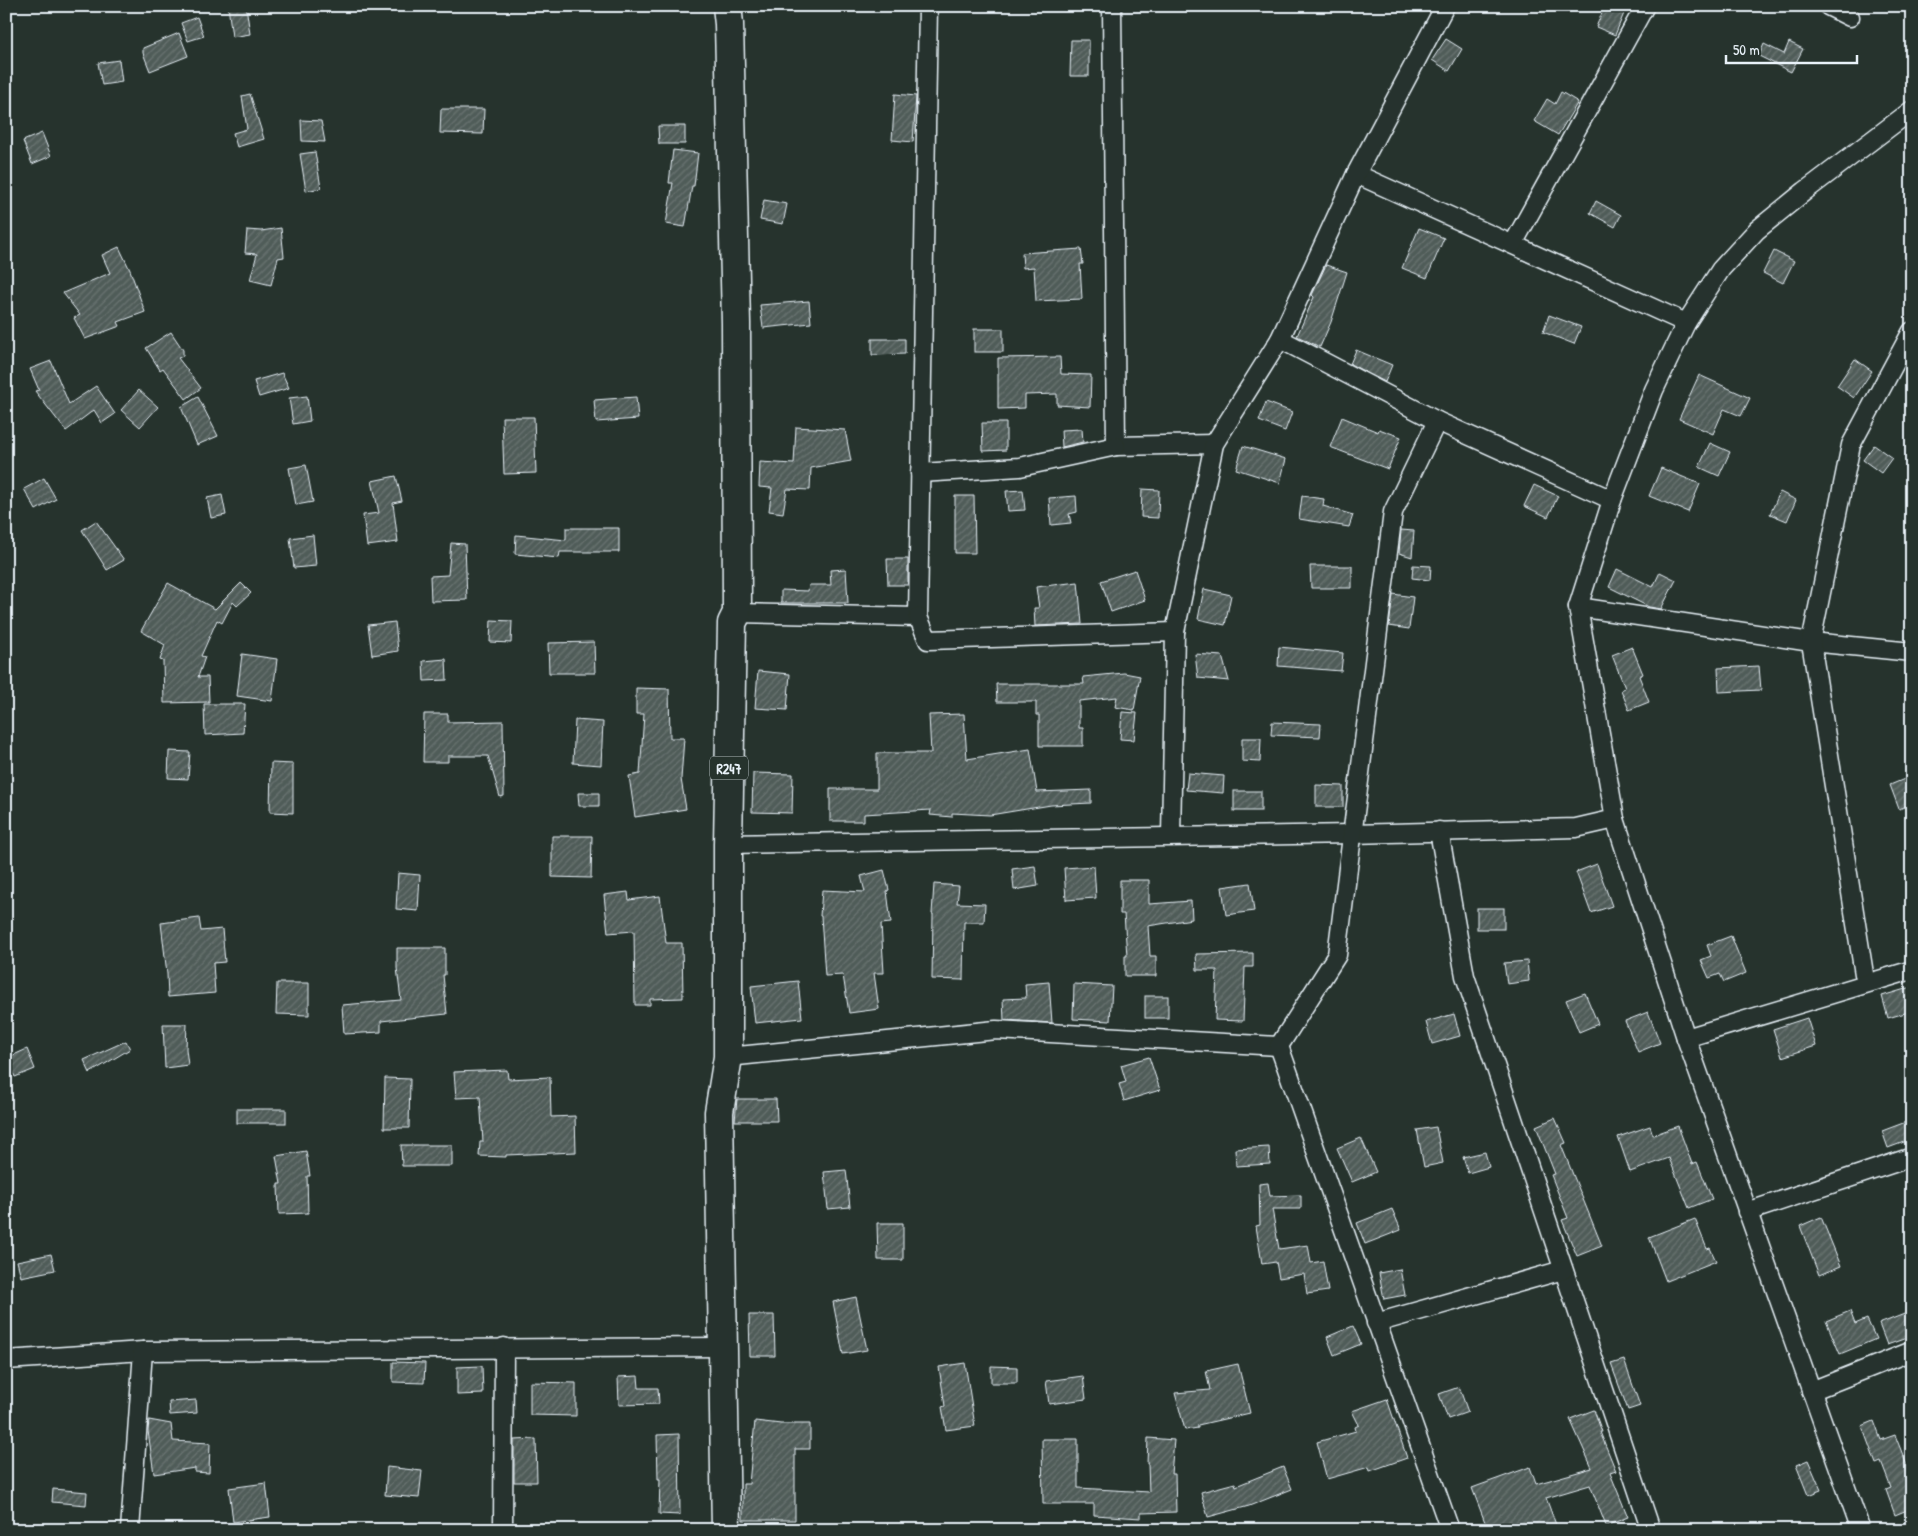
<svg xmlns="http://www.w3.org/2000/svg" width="1918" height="1536" font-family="'Patrick Hand',sans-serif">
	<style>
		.building { fill: url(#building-hatch); stroke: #e8f1f8 }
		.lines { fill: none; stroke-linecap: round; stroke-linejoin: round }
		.street-casing { stroke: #e8f1f8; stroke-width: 21 }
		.primary-casing { stroke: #e8f1f8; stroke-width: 31 }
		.street { stroke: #26332d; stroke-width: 18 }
		.primary { stroke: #26332d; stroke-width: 28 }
		.labels { text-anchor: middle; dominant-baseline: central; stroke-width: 4; stroke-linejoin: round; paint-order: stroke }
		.shield { fill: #26332d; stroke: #aeb8bb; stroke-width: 1 }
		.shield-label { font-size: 14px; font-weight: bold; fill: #e8f1f8 }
	</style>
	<defs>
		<pattern id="building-hatch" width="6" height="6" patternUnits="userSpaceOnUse" patternTransform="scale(1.25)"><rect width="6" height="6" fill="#505c59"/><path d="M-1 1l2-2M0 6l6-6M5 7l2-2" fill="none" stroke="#697472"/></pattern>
	</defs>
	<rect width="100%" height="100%" fill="#26332d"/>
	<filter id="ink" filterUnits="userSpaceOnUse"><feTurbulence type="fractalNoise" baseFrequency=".02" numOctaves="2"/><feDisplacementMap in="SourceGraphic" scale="10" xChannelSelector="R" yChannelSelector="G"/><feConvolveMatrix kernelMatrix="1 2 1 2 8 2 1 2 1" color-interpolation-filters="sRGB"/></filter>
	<g filter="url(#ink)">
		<!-- building -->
		<g class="building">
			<polygon points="228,6 246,6 250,34 232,37"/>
			<polygon points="1605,6 1627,6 1615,35 1596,27"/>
			<polygon points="197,17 204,36 188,41 181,23"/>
			<polygon points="179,33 188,56 150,71 143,53 143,48"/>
			<polygon points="1446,39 1462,49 1449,71 1432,60"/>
			<polygon points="1071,40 1089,40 1089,76 1070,76"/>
			<polygon points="1789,42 1803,49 1791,72 1759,56 1764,44 1784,54"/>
			<polygon points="119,60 122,82 102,85 98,63"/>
			<polygon points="1561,92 1578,102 1558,135 1534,121 1547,99 1555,104"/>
			<polygon points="250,94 264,139 237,147 233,133 247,129 242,96"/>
			<polygon points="895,94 916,96 913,142 892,140"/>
			<polygon points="441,109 484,109 483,134 440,133"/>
			<polygon points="301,120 321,121 325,142 302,141"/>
			<polygon points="658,126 685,126 685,144 659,144"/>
			<polygon points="42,133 51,156 32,164 23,141"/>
			<polygon points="673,150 698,153 694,186 692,186 685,227 666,224 673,183 669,183"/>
			<polygon points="315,152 321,188 306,191 300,154"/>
			<polygon points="764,200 787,204 783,224 760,220"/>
			<polygon points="1596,201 1621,215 1615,227 1590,213"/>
			<polygon points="281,228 284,257 278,258 271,285 250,280 257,254 245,253 247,230 261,231"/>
			<polygon points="1419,228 1444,238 1427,278 1402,268"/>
			<polygon points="119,247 130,270 145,312 118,322 120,326 85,339 74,318 80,315 63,293 110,273 102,255"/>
			<polygon points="1081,249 1083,264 1080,264 1082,299 1036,301 1034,267 1023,268 1022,253"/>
			<polygon points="1774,251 1794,261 1783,283 1763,273"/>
			<polygon points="1326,265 1347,272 1331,322 1320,347 1297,336 1314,297 1312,295"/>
			<polygon points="809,301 811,323 763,328 760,305"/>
			<polygon points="1549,315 1581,327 1574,344 1543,332"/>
			<rect x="974" y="329" width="29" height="23"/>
			<polygon points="171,332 183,350 183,356 178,358 201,388 186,399 163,368 160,370 146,348"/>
			<polygon points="872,339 905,339 905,354 872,355"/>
			<polygon points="1356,350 1392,365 1385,382 1350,364"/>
			<polygon points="1060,357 1061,374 1091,375 1090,407 1057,405 1057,394 1025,395 1025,408 998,409 998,358"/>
			<polygon points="1855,359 1872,371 1854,398 1837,386"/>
			<polygon points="51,361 69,404 96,386 115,414 102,423 94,410 66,431 35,391 39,390 30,369"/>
			<polygon points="282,373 289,388 259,397 254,381"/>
			<polygon points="1699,375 1750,398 1741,416 1724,409 1713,434 1679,419"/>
			<polygon points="139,390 158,407 140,427 121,410"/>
			<polygon points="307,396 310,421 293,424 289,398"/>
			<polygon points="198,397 218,436 197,445 181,407"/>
			<polygon points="636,397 638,419 596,422 594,400"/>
			<polygon points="1266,402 1292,412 1285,431 1259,421"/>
			<polygon points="502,417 534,417 536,473 504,474"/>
			<polygon points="1342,417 1378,432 1379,429 1401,437 1388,469 1330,447"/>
			<polygon points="982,423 1006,423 1006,450 983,451"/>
			<polygon points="796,427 845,430 851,461 811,468 810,490 787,489 783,513 769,511 772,488 759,487 760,462 794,464"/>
			<polygon points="1082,429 1083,442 1062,447 1061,430"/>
			<polygon points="1710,443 1730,452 1719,476 1699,467"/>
			<polygon points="1874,445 1892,458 1881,473 1863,460"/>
			<polygon points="1243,446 1286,459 1280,483 1236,469"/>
			<polygon points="306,465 313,502 296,505 289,468"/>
			<polygon points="1661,468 1700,484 1688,512 1649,496"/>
			<polygon points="396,476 402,501 393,503 398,542 367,546 363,515 379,513 372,481"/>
			<polygon points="44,478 56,499 36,510 24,489"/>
			<polygon points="1534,485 1558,496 1548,517 1524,506"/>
			<polygon points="1142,489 1159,490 1158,518 1141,517"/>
			<polygon points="1023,490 1025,510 1008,511 1006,491"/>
			<polygon points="1780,492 1796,500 1787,521 1770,514"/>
			<polygon points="222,495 226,515 211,518 207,498"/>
			<polygon points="955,496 974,496 975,553 955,553"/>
			<polygon points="1076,496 1077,512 1069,514 1071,523 1051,525 1049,498"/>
			<polygon points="1302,496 1324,499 1323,506 1353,515 1349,527 1299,519"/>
			<polygon points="96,521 124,560 107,570 82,530"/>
			<polygon points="566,528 619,528 619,552 560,552 559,558 515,554 516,535 566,540"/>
			<polygon points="1401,530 1414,531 1412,557 1399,553"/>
			<polygon points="313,535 316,566 294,568 290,538"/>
			<polygon points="451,543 465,544 467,600 431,601 430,576 448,575"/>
			<polygon points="887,559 908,559 908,585 888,585"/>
			<polygon points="1413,565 1431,566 1430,580 1412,578"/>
			<polygon points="1310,566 1352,566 1352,588 1311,588"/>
			<polygon points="846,569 848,603 781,603 781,590 808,591 809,585 831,585 830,570"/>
			<polygon points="1617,569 1653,587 1660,572 1676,580 1661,609 1649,607 1609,587"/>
			<polygon points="1135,570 1145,600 1111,612 1101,581"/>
			<polygon points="1078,582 1082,624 1035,626 1034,608 1039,608 1036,587"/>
			<polygon points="168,583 215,609 241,583 251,593 237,606 233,602 222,623 217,620 201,656 205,657 198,677 208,677 209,702 164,703 163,661 160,660 165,645 141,631"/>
			<polygon points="1204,589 1231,595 1225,625 1198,619"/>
			<polygon points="1393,594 1413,597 1409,629 1389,626"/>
			<polygon points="491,620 512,621 511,643 490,642"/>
			<polygon points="395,622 398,651 372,655 368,625"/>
			<polygon points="594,642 595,673 549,673 548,643"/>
			<polygon points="1279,647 1343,653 1341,671 1278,666"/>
			<polygon points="1632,647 1643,674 1639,676 1649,702 1629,710 1621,690 1625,688 1612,655"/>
			<polygon points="242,654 277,659 272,701 237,696"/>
			<polygon points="1195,654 1222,656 1229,681 1198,678"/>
			<polygon points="446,659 447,680 424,681 423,661"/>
			<polygon points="1759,666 1761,690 1719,692 1718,668"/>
			<polygon points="758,671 790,674 787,710 755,708"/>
			<polygon points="1124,673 1140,676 1134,710 1115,707 1117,697 1079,701 1079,728 1083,728 1083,746 1039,746 1039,715 1036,715 1036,702 997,702 996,684 1084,684 1083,677"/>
			<polygon points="636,688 669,689 670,738 684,738 681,779 686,809 635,817 629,776 640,774 644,714 636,714"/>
			<polygon points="204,704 245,704 243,733 205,735"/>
			<polygon points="1122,712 1137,713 1134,740 1120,739"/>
			<polygon points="424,714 448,714 448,722 503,721 504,796 500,797 488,756 448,756 448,762 423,762"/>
			<polygon points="964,714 967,759 1030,749 1037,792 1091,790 1091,803 1051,805 990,815 952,813 952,817 930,815 931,810 864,814 864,821 830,821 830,789 877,789 877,753 931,753 929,715"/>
			<polygon points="575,720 603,722 601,765 573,763"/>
			<polygon points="1272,722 1321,724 1320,737 1271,735"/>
			<polygon points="1242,738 1261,738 1260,762 1242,761"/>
			<polygon points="169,751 190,752 188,779 168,778"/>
			<polygon points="271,763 293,764 293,813 270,812"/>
			<polygon points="753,773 793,774 792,813 752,812"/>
			<polygon points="1188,773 1224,776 1223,793 1186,790"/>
			<polygon points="1912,776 1912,804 1899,809 1890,785"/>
			<polygon points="1316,785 1343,786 1343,807 1316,807"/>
			<rect x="1234" y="791" width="27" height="20"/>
			<polygon points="578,793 599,793 599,806 579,806"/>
			<polygon points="552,836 592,836 591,878 552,877"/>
			<polygon points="1597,864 1612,906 1591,913 1576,872"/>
			<polygon points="1035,866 1038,886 1014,890 1012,869"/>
			<polygon points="1094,866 1096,898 1066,900 1064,868"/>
			<polygon points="884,870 889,890 887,891 891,923 881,924 884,973 874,973 879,1009 849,1013 843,975 825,976 821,916 820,916 822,890 865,892 861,876"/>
			<polygon points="398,873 420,875 418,911 396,909"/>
			<polygon points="1120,880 1149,880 1149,904 1191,901 1192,919 1148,926 1150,956 1156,956 1156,976 1125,976 1125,956 1127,956 1124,914 1120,914"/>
			<polygon points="1250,883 1254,911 1226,915 1222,887"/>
			<polygon points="934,884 959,886 957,903 985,904 984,922 964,922 963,980 932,979 933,914 932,914"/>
			<polygon points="628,892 629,900 660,896 666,943 682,943 683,998 650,999 650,1005 635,1005 634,931 608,933 604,895"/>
			<rect x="1477" y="908" width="27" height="21"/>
			<polygon points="199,918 201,931 222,929 225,962 213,963 215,993 168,997 167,974 161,923"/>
			<polygon points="1731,936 1746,973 1724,982 1720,974 1709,978 1701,960 1711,956 1707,945"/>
			<polygon points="397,948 445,948 445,975 443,975 447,1014 381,1021 381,1032 344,1034 342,1005 401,1000 397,968"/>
			<polygon points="1253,953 1253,967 1245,967 1243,1021 1215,1020 1217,970 1197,970 1196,954"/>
			<polygon points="1527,961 1529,981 1507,984 1504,963"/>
			<polygon points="798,981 802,1018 755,1023 751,986"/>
			<polygon points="1049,982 1052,1023 1004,1020 1003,999 1026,998 1025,984"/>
			<polygon points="277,983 309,983 309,1015 276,1014"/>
			<polygon points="1074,984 1112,986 1110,1021 1073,1019"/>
			<polygon points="1912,987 1912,1011 1888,1018 1882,996"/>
			<polygon points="1585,993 1598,1024 1579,1032 1566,1000"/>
			<rect x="1145" y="996" width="23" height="22"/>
			<polygon points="1648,1012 1660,1043 1638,1052 1625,1021"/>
			<polygon points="1454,1014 1460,1036 1432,1044 1426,1022"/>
			<polygon points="1807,1018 1816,1046 1782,1057 1773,1029"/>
			<polygon points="163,1024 187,1024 186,1049 188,1065 165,1068"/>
			<polygon points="126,1041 130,1049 90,1073 84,1060"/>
			<polygon points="27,1049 35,1069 15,1077 7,1058"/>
			<polygon points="1149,1057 1160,1090 1124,1101 1119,1084 1126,1082 1121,1065"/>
			<polygon points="507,1070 508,1079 550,1077 551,1117 575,1116 576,1152 506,1155 506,1157 479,1156 480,1142 483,1142 480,1097 456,1098 454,1072"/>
			<polygon points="385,1078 410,1079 409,1128 384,1128"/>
			<polygon points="737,1099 776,1099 777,1121 735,1121"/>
			<rect x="237" y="1109" width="49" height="14"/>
			<polygon points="1555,1118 1566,1143 1561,1145 1602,1246 1577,1256 1562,1220 1568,1218 1551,1175 1555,1174 1536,1126"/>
			<polygon points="1906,1122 1912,1139 1888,1148 1882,1131"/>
			<polygon points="1650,1126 1653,1135 1678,1126 1692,1164 1697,1162 1712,1199 1689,1208 1669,1158 1630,1172 1618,1137"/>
			<polygon points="1436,1127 1443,1163 1424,1167 1417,1130"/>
			<polygon points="1361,1138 1376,1172 1352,1182 1337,1148"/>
			<polygon points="401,1145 452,1145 452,1166 402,1166"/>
			<polygon points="1269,1147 1270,1164 1236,1166 1235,1149"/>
			<polygon points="306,1151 310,1176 307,1176 308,1213 279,1214 278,1184 281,1184 276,1156"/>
			<polygon points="1485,1152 1489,1167 1468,1173 1463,1157"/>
			<polygon points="846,1170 850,1207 828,1209 824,1172"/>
			<polygon points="1268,1183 1270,1196 1301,1195 1301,1209 1272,1209 1279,1249 1308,1245 1311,1263 1323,1261 1328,1291 1307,1294 1304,1274 1279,1278 1276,1262 1262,1264 1256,1226 1260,1225 1259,1184"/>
			<polygon points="1392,1209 1401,1230 1365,1244 1357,1223"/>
			<polygon points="1821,1217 1841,1266 1819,1275 1800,1226"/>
			<polygon points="1695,1219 1707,1249 1710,1248 1716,1261 1666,1281 1649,1237"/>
			<polygon points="877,1223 903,1223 903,1260 878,1260"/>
			<polygon points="51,1254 55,1270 21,1277 17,1261"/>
			<polygon points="1400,1269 1405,1295 1384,1299 1379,1273"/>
			<polygon points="856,1297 867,1350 843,1354 833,1302"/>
			<polygon points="1850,1311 1855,1324 1867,1319 1876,1339 1840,1354 1826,1321"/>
			<polygon points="1907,1313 1912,1325 1912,1336 1887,1345 1879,1324"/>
			<polygon points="749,1315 774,1315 775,1356 750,1356"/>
			<polygon points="1353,1326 1361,1344 1334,1355 1327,1337"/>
			<polygon points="1624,1360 1640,1406 1628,1410 1611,1364"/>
			<polygon points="393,1362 425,1363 424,1383 393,1382"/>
			<polygon points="965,1363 975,1426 946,1430 942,1407 945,1406 939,1367"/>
			<polygon points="1238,1364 1250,1413 1198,1425 1198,1428 1185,1430 1175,1393 1210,1390 1206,1371"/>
			<polygon points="482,1366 483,1394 457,1395 457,1367"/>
			<polygon points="991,1366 1017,1367 1017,1383 991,1383"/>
			<polygon points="638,1376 639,1388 658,1388 659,1404 619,1405 618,1377"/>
			<polygon points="1083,1376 1086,1399 1049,1404 1046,1381"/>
			<polygon points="530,1382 576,1383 576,1416 530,1415"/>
			<polygon points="1459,1387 1468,1412 1448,1419 1439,1394"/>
			<polygon points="1387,1399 1407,1458 1370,1471 1369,1467 1327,1479 1317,1442 1356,1431 1355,1427 1359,1425 1352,1411"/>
			<polygon points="196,1400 197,1413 170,1415 169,1402"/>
			<polygon points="1594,1410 1602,1432 1600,1432 1616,1471 1610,1473 1628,1517 1606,1526 1590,1485 1546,1498 1558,1530 1488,1530 1472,1488 1530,1467 1536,1484 1592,1468 1570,1419"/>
			<polygon points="149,1420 171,1424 173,1441 210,1443 209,1473 195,1472 195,1468 154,1474 148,1431"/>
			<polygon points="755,1421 781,1424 810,1424 810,1449 795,1449 795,1520 743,1520 743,1484 749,1484"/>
			<polygon points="1874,1421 1881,1440 1895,1435 1912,1478 1912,1508 1895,1515 1886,1490 1891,1488 1881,1462 1876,1464 1862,1426"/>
			<polygon points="679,1434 680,1515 659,1514 660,1479 658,1479 657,1435"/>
			<polygon points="1148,1438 1174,1440 1171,1474 1175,1474 1176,1512 1141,1513 1141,1518 1094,1515 1094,1504 1043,1504 1042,1439 1078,1439 1078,1488 1149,1492 1148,1464 1147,1464"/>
			<polygon points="536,1439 537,1482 514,1482 514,1440"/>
			<polygon points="1808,1460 1821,1490 1808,1495 1796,1465"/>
			<polygon points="387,1467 422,1471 419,1498 385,1495"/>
			<polygon points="1283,1467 1292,1489 1249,1506 1208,1517 1201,1492 1235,1483 1236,1486"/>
			<polygon points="266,1483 270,1517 233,1522 229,1488"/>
			<polygon points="53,1489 87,1492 86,1505 52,1502"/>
		</g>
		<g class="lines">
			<defs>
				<g id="street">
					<polyline points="1112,6 1116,446 1214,444"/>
					<polyline points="1828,6 1850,17"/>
					<polyline points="1356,174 1686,323"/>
					<polyline points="1513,244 1645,6"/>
					<polyline points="1280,339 1437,421"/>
					<polyline points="920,473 1020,467 1116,446"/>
					<polyline points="1578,607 1811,642 1912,652"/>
					<polyline points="737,613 918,617 928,6"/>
					<polyline points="918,617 928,640 1175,632"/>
					<polyline points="1439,831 1465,976 1651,1530"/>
					<polyline points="1171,836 1175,632 1214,444 1280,339 1356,174 1445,6"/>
					<polyline points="728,844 1352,834 1576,828 1615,819"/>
					<polyline points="1864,974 1811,642 1851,445 1912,331"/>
					<polyline points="1686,1038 1912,970"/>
					<polyline points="728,1057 996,1030 1279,1046"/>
					<polyline points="1747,1212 1912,1157"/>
					<polyline points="1376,1323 1563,1270"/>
					<polyline points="6,1360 143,1351 723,1347"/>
					<polyline points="1811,1391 1912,1351"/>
					<polyline points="130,1530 143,1351"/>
					<polyline points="503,1530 504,1347"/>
					<polyline points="1450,1530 1279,1046 1337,955 1393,512 1437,421 1612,500"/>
					<polyline points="1861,1530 1686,1038 1615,819 1578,607 1612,500 1654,390 1686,323 1721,269 1757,230 1805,191 1912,110"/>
				</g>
				<polyline id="primary" points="726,1530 719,1112 728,1057 728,844 732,623 737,613 736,323 729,24 727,6"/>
			</defs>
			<!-- street casing -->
			<use href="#street" class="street-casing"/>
			<!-- primary casing -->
			<use href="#primary" class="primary-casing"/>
			<!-- street -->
			<use href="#street" class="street"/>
			<!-- primary -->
			<use href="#primary" class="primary"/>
		</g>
	</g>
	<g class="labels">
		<!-- shield labels -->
		<rect class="shield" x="710" y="756.5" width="38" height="23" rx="4"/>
		<g class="shield-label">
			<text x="729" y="768">R247</text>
		</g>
	</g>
	<!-- margin -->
	<rect width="1918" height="1536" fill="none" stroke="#26332d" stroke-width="25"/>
	<rect x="12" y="12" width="1893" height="1511" fill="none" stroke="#e8f1f8" stroke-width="2" filter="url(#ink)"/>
	<!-- scale -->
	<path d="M1726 55v8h131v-8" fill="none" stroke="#e8f1f8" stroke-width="2.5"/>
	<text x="1733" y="55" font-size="15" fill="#e8f1f8" stroke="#26332d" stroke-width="4" paint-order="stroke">50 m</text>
</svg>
